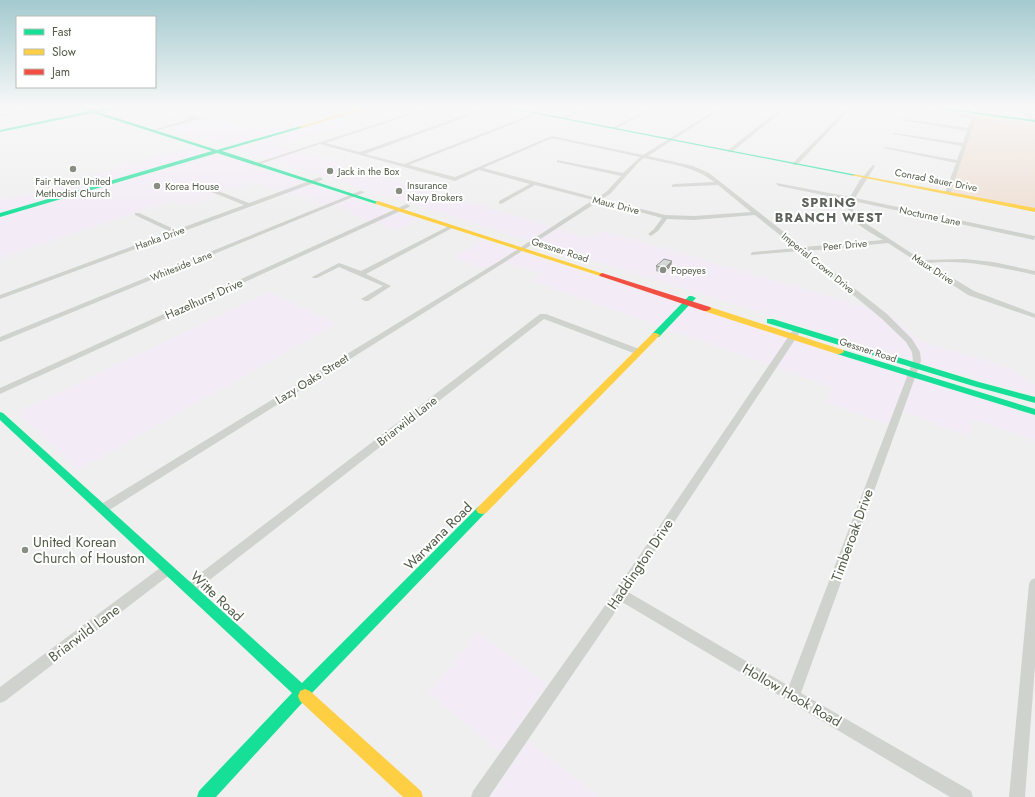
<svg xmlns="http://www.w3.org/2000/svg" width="1035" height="797" font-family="Jost,sans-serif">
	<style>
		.commercial { fill: #f3ebf6 }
		.green { fill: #eedfd4 }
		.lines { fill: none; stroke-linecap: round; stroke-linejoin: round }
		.stream { stroke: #dbeca9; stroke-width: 1 }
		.street { fill: #d0d2ce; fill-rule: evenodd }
		.fast { fill: #16e098; fill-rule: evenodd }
		.slow { fill: #ffcf43; fill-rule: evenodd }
		.jam { fill: #f24e42; fill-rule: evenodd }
		.wall { fill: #b8bab7 }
		.shaded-wall { fill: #969795 }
		.building { fill: #d6d8d5; stroke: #969795 }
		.poi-dot { fill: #888f82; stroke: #fff; stroke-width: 1.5 }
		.labels { text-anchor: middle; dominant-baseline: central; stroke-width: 4; stroke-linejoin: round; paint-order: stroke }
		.far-poi-label { font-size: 10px; fill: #515b46; stroke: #fff; text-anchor: start }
		.far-street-label { font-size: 10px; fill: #515b46; stroke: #fff }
		.street-label { font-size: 12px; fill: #515b46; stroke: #fff }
		.far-district-label { font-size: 13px; font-weight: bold; letter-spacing: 1px; fill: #5e635b; stroke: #fff }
		.near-street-label { font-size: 14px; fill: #515b46; stroke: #fff }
		.near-poi-label { font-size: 14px; fill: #515b46; stroke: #fff; text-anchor: start }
	</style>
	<rect width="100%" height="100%" fill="#efeff0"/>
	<!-- commercial -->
	<g class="commercial">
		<polygon points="73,107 83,111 54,117 44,113"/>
		<polygon points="121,107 150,107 172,115 188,112 254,130 270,126 285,130 229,146 108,110"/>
		<polygon points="338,107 365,107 325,118 311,115"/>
		<polygon points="375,107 402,107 278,145 592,239 603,231 890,314 921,342 1006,367 1035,385 1035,394 939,368 235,149"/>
		<polygon points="195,146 211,152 0,213 0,201"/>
		<polygon points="218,154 417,220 396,230 351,214 354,212 335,205 326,205 289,192 280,192 253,182 186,205 173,200 0,258 0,218"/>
		<polygon points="482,240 1035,416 1035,441 974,419 969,436 899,410 893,426 826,402 832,387 532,281 541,273 503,261 488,270 453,258"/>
		<polygon points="268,292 336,324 78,470 17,413"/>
		<polygon points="478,632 547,684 500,752 429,693"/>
		<polygon points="528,741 599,797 491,797"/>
	</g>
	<!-- green -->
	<polygon class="green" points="974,117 1035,125 1035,210 948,193"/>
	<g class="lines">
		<!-- stream -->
		<g class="stream">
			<polyline points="914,107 932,109"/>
			<polyline points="946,111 1035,124"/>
		</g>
		<!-- street -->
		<g class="street">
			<polygon points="39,107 46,107 0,117 0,115"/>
			<path d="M429,107H434L325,143L360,152L488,107H493L365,154L404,164L538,112V114L409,165L455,177L552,136L643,155L720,107H724L648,156L693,166L709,173L803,247L883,240C869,231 843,220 848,200L779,186L776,184L777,183L850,197L860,180L873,165L875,166L855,198L1035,236L1034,240L853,201C852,209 853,214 859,219L922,260L965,259L993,262L1035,271V275C999,267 964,259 928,263L974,291L1035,314V318L968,295L888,243L807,251L887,314L912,339L920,352L921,361L801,693L971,791L973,797H950L622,602L489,797H471L473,791L616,590L795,327H798L802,329L628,592L789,686L913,361L912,352L906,342L881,318L800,251L751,255V253L753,252L796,248L755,215L694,220L667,219L658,231L651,236L648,234L654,229L662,218L599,201L505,262L106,512L102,513L98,512L97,509L98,506L501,260L593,200L535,185L501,204L499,203V201L530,184L479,170L455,181L320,144L257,165L253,164ZM552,138L640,157L623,173L557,160V162L621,176L606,192L597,198L483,168ZM644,158C669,164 694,166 714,182L674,184L672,185V187L718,185L751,212L694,216L665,215L602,199L610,194L639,162Z"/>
			<polygon points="585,107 590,107 563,119 560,118"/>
			<polygon points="653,107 657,107 615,129 612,128"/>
			<polygon points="783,107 787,107 732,152 728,152 728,150"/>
			<polygon points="848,107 852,107 797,165 793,165 793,163"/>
			<polygon points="899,107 908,107 976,117 950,194 945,193 956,163 883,148 885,147 957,160 962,146 893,134 895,133 963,143 967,131 901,120 903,119 968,128 972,118"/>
			<polygon points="964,107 968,107 970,113 968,113"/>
			<polygon points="1018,107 1022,107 1035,120 1035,122 1033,122"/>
			<polygon points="192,116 203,118 151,132 149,131 187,120 186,118"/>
			<polygon points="320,177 323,179 322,180 0,299 0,295 171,232 135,215 135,213 139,213 176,230 244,205 209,191 209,189 213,189 249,203"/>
			<polygon points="360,191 365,192 0,342 0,337"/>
			<polygon points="407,204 410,206 409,207 0,394 0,388"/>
			<polygon points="449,226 454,227 366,274 391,286 368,301 365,301 361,299 383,286 339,267 317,278 313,278 312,277 339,263 361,271"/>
			<polygon points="540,314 546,314 642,350 643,352 639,354 636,354 544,319 193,593 189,595 185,593 183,589 185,585"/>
			<polygon points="168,564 172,565 174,569 172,573 5,701 0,703 0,687 164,565"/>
			<polygon points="1035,578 1035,666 1025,797 1009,797 1029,584 1031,580"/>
		</g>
		<!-- fast -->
		<g class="fast">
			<polygon points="77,107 82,107 93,110 117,107 98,112 217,150 301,126 301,128 222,151 381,203 376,204 217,153 0,217 0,213 212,151 93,113 0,132 0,130 89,111"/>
			<polygon points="501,107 508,107 857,175 855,176"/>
			<polygon points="927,107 936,107 1035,120 1035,122"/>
			<polygon points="689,296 692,296 696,298 659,337 653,337 652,335 653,333"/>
			<polygon points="767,319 773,319 979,382 1035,397 1035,403 973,386 767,323"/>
			<polygon points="837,350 843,350 1035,409 1035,415 837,354 836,352"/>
			<polygon points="0,412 3,413 302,683 478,507 482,506 486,507 488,510 311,694 312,696 310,701 305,703 303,702 216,797 197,797 199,791 292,693 0,420"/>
		</g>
		<!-- slow -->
		<g class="slow">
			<polygon points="366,107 371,107 301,128 298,127"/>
			<polygon points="853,174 1035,208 1035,212 855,176 853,176"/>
			<polygon points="378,201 604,274 605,275 602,277 600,276 376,204 375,203"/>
			<polygon points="704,307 710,307 843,350 844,352 840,354 837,354 704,311"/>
			<polygon points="653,333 656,333 660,335 486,513 482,514 478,513 476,510 478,507"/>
			<polygon points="305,689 310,691 421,791 423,797 403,797 300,701 298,696 300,691"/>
		</g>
		<!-- jam -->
		<polygon class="jam" points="602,273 710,307 711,309 707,311 704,311 600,276 599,275"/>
	</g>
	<!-- wall -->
	<polygon class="wall" points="672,261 671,266 664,274 656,271 656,266"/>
	<!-- shaded-wall -->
	<polygon class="shaded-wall" points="672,261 671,266 664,274 665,268"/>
	<!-- building -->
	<polygon class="building" points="664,259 672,261 665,268 656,266"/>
	<!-- sky -->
	<linearGradient id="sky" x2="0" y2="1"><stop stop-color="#a3cacf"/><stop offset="0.49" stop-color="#f8f8f8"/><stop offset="1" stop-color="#f8f8f8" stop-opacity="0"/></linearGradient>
	<rect width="1035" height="218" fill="url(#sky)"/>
	<!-- markers -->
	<g class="poi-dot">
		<circle cx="73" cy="169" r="4"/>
		<circle cx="330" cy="171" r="4"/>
		<circle cx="157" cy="186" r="4"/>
		<circle cx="399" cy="191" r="4"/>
		<circle cx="663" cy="270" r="4"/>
		<circle cx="25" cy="550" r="4"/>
	</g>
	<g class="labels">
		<!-- far-poi labels -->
		<g class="far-poi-label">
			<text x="338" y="171">Jack in the Box</text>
			<text x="73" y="181" text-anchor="middle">Fair Haven United<tspan x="73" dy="12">Methodist Church</tspan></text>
			<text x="407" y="185">Insurance<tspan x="407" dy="12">Navy Brokers</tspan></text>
			<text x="165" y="186">Korea House</text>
			<text x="671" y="270">Popeyes</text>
		</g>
		<!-- far-street labels -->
		<g class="far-street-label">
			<text transform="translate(936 180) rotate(11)">Conrad Sauer Drive</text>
			<text transform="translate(616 205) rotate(14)">Maux Drive</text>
			<text transform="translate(930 216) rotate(12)">Nocturne Lane</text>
			<text transform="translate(160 238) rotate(-20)">Hanka Drive</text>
			<text transform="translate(845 245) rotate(-5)">Peer Drive</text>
			<text transform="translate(560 250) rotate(18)">Gessner Road</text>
			<text transform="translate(818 263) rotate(39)">Imperial Crown Drive</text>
			<text transform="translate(181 266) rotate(-22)">Whiteside Lane</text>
			<text transform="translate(933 269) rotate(33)">Maux Drive</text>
			<text transform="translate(868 350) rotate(18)">Gessner Road</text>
		</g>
		<!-- street labels -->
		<g class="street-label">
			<text transform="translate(204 299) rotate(-24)">Hazelhurst Drive</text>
			<text transform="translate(312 379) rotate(-32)">Lazy Oaks Street</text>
			<text transform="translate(407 421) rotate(-38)">Briarwild Lane</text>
		</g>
		<!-- far-district labels -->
		<g class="far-district-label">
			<text x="829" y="202">SPRING<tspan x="829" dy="15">BRANCH WEST</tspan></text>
		</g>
		<!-- near-street labels -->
		<g class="near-street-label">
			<text transform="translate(852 535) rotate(-70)">Timberoak Drive</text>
			<text transform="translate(438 536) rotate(-45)">Warwana Road</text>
			<text transform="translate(640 564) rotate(-56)">Haddington Drive</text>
			<text transform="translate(217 596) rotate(43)">Witte Road</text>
			<text transform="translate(84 633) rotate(-37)">Briarwild Lane</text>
			<text transform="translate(792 695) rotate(30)">Hollow Hook Road</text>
		</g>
		<!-- near-poi labels -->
		<g class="near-poi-label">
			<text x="33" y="542">United Korean<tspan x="33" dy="16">Church of Houston</tspan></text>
		</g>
	</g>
	<!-- legend -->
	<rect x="16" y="16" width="140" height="72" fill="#ffffff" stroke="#b9bdb5"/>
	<rect x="24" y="29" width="20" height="6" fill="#16e098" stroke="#b9bdb5"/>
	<text x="52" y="36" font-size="12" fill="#515b46">Fast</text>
	<rect x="24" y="49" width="20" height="6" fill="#ffcf43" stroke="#b9bdb5"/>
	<text x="52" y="56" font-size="12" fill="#515b46">Slow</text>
	<rect x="24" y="69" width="20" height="6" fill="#f24e42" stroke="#b9bdb5"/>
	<text x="52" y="76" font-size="12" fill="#515b46">Jam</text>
</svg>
